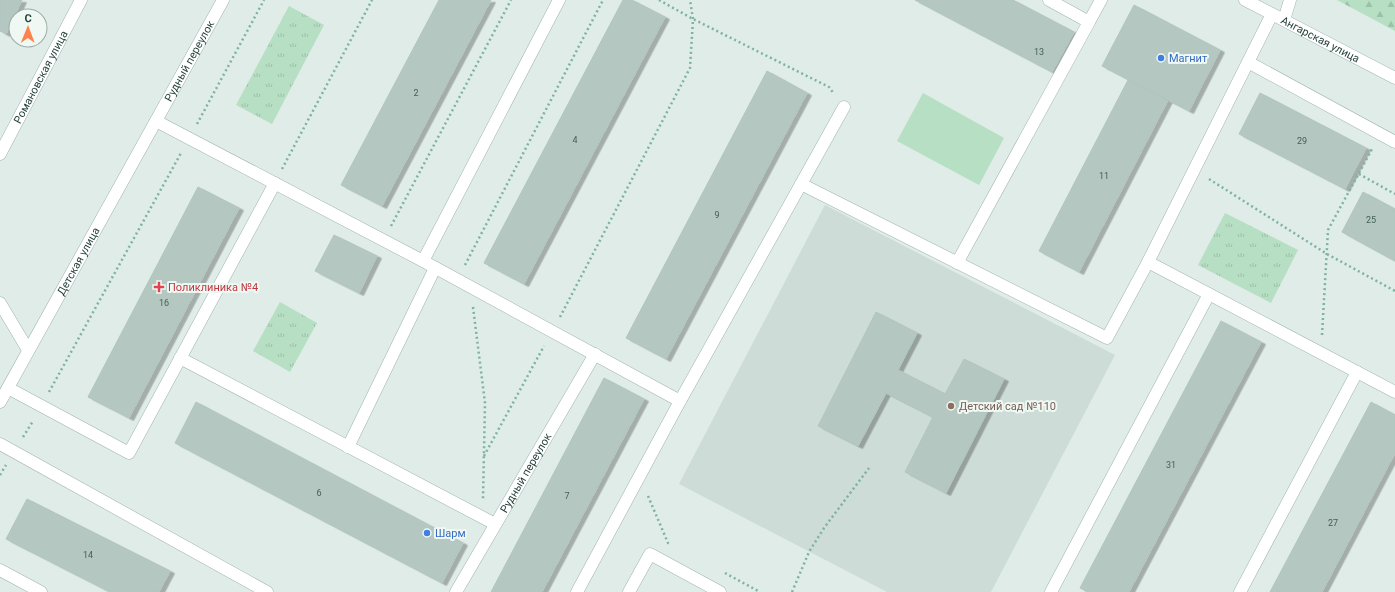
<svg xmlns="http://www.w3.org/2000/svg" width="1395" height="592" viewBox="0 0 1395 592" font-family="Roboto,sans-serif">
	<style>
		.built { fill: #cddcd6 }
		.grass { fill: url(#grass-tufts) }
		.forest { fill: url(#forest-firs) }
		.garden { fill: #b6dfc3 }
		.building { fill: #b4c7c0; stroke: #b1c6be; filter: url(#shadow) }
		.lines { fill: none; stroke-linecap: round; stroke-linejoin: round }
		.minor-casing { stroke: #a2b4af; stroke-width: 13 }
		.path { stroke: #7db2a4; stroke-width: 2.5; stroke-dasharray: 2 3; stroke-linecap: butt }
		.minor { stroke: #fff; stroke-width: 12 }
		.shop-dot { fill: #3f7fe0; stroke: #f0f8f4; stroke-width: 1.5 }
		.health-dot { fill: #e0444e; stroke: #f0f8f4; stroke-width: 1.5 }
		.education-dot { fill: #8d6e63; stroke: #f0f8f4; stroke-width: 1.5 }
		.labels { text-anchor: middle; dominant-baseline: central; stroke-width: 4; stroke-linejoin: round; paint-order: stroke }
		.number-label { font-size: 9px; fill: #446059 }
		.street-label { font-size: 11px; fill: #1f3d37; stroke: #f0f8f4 }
		.shop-label { font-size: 11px; fill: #366cbe; stroke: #f0f8f4; text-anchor: start }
		.health-label { font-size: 11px; fill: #be3a42; stroke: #f0f8f4; text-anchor: start }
		.education-label { font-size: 11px; fill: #785e54; stroke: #f0f8f4; text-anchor: start }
	</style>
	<defs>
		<pattern id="grass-tufts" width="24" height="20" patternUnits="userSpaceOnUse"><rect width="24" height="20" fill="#b6dfc3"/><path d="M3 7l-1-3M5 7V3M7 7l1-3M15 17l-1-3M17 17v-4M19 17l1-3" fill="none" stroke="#9cc0a8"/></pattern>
		<pattern id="forest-firs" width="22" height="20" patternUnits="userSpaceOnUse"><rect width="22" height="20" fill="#b6dfc3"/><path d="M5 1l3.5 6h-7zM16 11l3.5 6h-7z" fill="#9cc0a8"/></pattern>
		<filter id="shadow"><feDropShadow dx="4.5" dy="2.5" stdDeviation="0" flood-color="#0004"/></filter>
	</defs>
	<rect width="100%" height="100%" fill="#dfece7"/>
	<path class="built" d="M825 205 1115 355 991 592H887L679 484Z"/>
	<g class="grass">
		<path d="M289 6 324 25 272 124 236 105Z"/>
		<path d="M1225 213 1298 250 1271 303 1198 265Z"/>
		<path d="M280 302 317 323 290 372 253 351Z"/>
	</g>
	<path class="forest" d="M1337 0H1395V31Z"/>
	<path class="garden" d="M923 93 1004 138 979 185 897 141Z"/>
	<g class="building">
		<path d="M0 0H22L6 34 0 31Z"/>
		<path d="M439 0H491L382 206 341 185Z"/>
		<path d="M623 0H632L665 17 524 284 484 263Z"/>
		<path d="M915 0H1013L1074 32 1052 72Z"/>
		<path d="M1134 5 1220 50 1189 111 1102 66Z"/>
		<path d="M767 71 807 93 666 359 626 338Z"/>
		<path d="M1128 80 1168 100 1079 272 1039 251Z"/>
		<path d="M1260 93 1366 148 1345 189 1239 134Z"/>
		<path d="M198 187 239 208 129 418 88 397Z"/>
		<path d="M1363 192 1395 209V261L1342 232Z"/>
		<path d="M334 235 377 256 359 293 315 271Z"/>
		<path d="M876 312 917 333 898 370 945 394 964 359 1004 379 946 493 905 472 933 417 886 393 858 446 818 426Z"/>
		<path d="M1221 321 1261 342 1129 592H1088L1080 588Z"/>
		<path d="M604 378 644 399 542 592H491Z"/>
		<path d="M196 402 463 543 442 583 175 443Z"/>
		<path d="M1371 402 1395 415V453L1322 592H1270Z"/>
		<path d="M27 499 170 571 159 592H110L6 539Z"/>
	</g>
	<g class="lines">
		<defs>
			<g id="minor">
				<path d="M1049 0 1089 22 1101 0"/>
				<path id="s1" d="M1245 0 1395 78"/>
				<path d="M1284 20 1290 0"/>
				<path d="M1248 62 1395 142"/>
				<path d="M156 121 423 261 680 401 844 107"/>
				<path id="s2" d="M0 154 81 0"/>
				<path d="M801 184 1107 338 1148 262 1272 14"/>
				<path d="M423 261 559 0"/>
				<path d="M1148 262 1395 392"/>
				<path d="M957 263 1089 22"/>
				<path d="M0 303 28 350"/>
				<path d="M180 358 495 524"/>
				<path d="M8 388 129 453 275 183"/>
				<path id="s3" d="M0 402 223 0"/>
				<path d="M0 444 267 592"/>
				<path d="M348 447 435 268"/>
				<path d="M0 570 41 592"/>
				<path id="s4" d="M456 592 595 354"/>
				<path d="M577 592 680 401"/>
				<path d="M629 592 650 554 720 592"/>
				<path d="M1051 592 1209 294"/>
				<path d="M1240 592 1357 372"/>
			</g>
		</defs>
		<use href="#minor" class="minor-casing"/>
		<g class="path">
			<path d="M659 0 693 19 829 87 834 94"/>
			<path d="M197 124 264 0"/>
			<path d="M282 169 372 0"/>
			<path d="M1359 174 1395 194"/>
			<path d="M1209 179 1327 254 1395 291"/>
			<path d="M391 226 511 0"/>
			<path d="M465 265 603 0"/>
			<path d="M473 307 485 403 483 499"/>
			<path d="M560 317 690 68 693 19 690 0"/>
			<path d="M1322 335 1328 230 1372 149"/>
			<path d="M49 392 181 153"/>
			<path d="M23 437 33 421"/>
			<path d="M484 456 544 346"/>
			<path d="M0 475 6 465"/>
			<path d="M648 496 668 543 670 544"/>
			<path d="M725 573 760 592"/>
			<path d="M792 592 809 552 824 528 869 468"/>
		</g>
		<use href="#minor" class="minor"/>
	</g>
	<g class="shop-dot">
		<circle cx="1161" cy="58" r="4"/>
		<circle cx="427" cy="533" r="4"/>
	</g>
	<path class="health-dot" d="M157 281h4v4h4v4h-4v4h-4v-4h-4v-4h4z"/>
	<circle class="education-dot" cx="951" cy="406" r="4"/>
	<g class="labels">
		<g class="number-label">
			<text x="1039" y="52">13</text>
			<text x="416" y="93">2</text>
			<text x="575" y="140">4</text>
			<text x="1302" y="141">29</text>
			<text x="1104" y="176">11</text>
			<text x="717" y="215">9</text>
			<text x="1371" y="220">25</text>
			<text x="164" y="303">16</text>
			<text x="1171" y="465">31</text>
			<text x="319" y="493">6</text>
			<text x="567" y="496">7</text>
			<text x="1333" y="523">27</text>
			<text x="88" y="555">14</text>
		</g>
		<g class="street-label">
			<text stroke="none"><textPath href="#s1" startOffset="85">Ангарская улица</textPath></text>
			<text stroke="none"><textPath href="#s3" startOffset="390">Рудный переулок</textPath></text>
			<text stroke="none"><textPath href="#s2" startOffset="87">Романовская улица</textPath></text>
			<text stroke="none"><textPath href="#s3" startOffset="161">Детская улица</textPath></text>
			<text stroke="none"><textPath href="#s4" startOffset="138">Рудный переулок</textPath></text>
		</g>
		<g class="shop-label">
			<text x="1169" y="58">Магнит</text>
			<text x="435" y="533">Шарм</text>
		</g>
		<g class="health-label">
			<text x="168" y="287">Поликлиника №4</text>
		</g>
		<g class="education-label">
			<text x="959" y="406">Детский сад №110</text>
		</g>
	</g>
	<g transform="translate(28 28) rotate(1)"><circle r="19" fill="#f0f8f4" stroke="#9cada8"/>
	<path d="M0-3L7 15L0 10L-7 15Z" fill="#fe824b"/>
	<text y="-6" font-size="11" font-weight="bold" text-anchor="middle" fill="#1f3d37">С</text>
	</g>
</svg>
